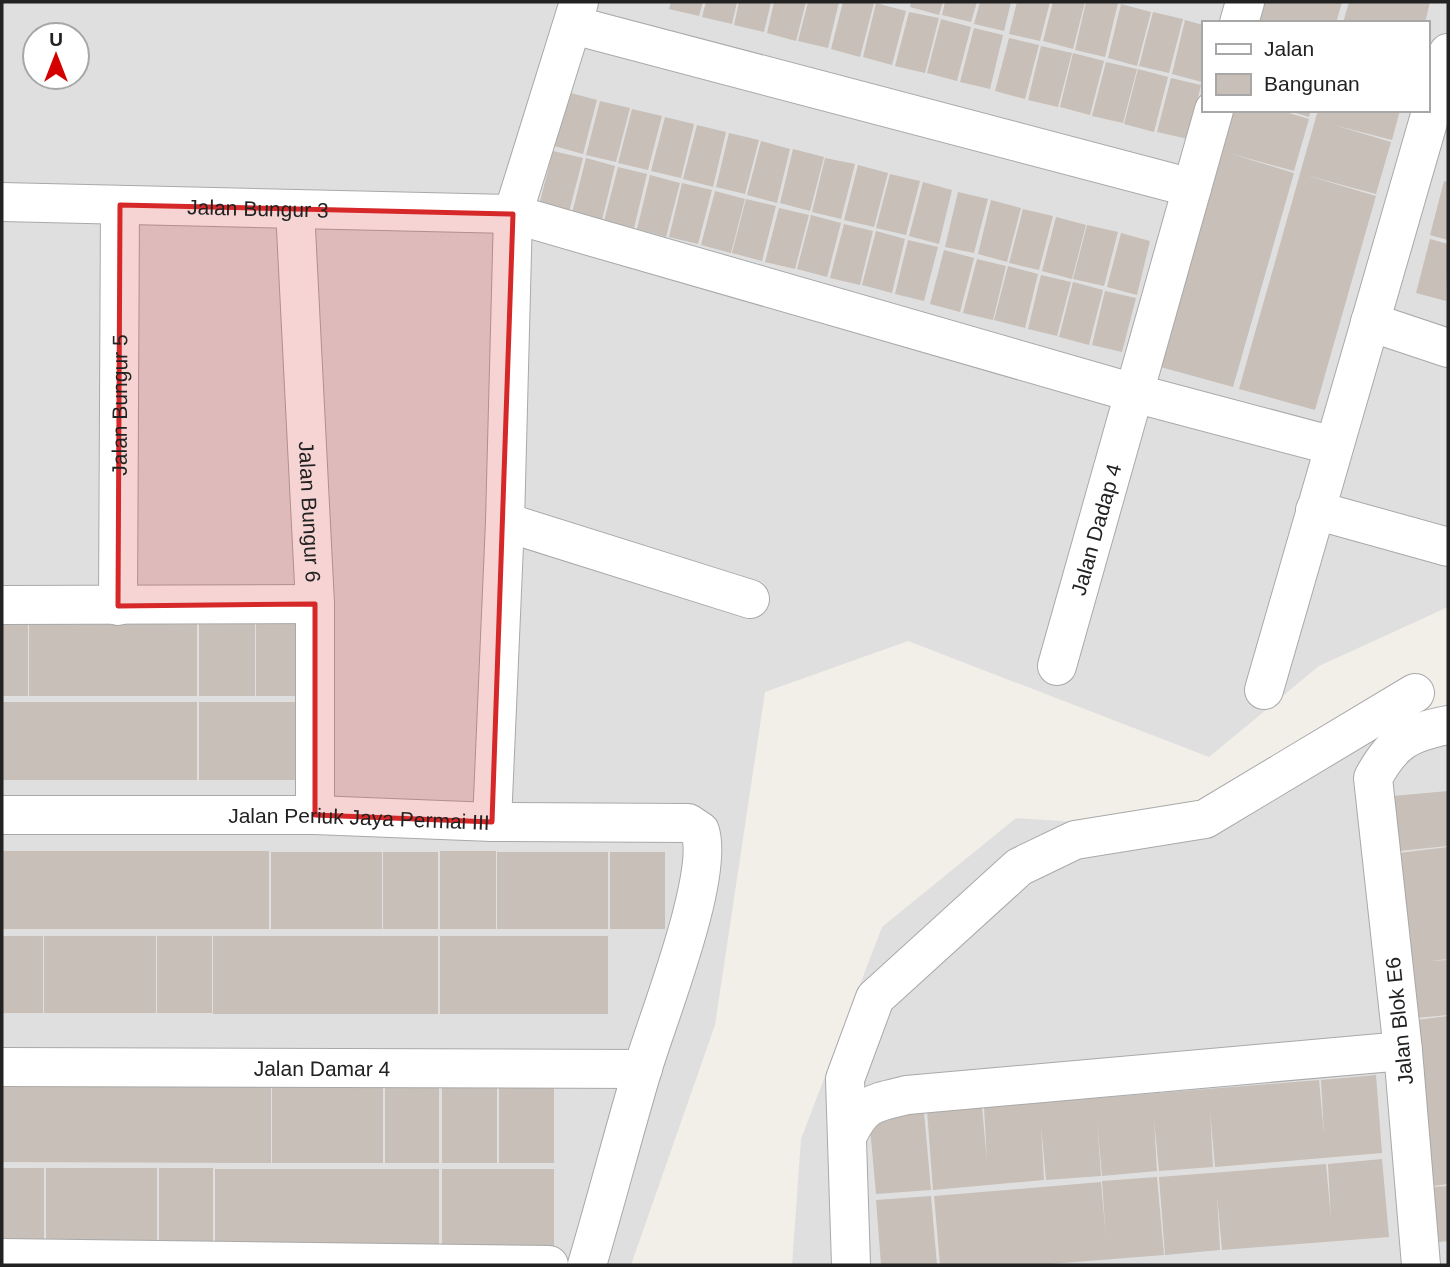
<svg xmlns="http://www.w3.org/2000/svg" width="1450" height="1267" viewBox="0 0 1450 1267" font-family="Helvetica,sans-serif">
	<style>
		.residential { fill: #e0dfdf; fill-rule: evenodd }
		.building { fill: #c7bfb8 }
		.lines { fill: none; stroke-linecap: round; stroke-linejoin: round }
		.minor-casing { stroke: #a9a9a9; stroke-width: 40 }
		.minor { stroke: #fff; stroke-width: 38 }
		.marked { fill: #d62828; fill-opacity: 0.2; stroke: #d62828; stroke-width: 5; stroke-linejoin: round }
		.labels { text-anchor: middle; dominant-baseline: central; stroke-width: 7; stroke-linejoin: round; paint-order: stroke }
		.street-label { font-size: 21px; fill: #222; stroke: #fff }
	</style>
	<rect width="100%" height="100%" fill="#f2efe9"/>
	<g class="residential">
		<path d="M2 2H1448V607L1319 666 1209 757 908 641 765 692 715 1025 631 1265H2ZM1203 23H1427V110H1203ZM35 35H77V77H35Z"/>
		<path d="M1448 705V1265H792L801 1139 882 927 1016 818 1195 830 1434 707Z"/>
	</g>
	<g class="building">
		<path d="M671 2H703L699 16 669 9Z"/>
		<path d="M706 2H737L732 24 702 17Z"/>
		<path d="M739 2H771L764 32 734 25Z"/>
		<path d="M774 2H806L796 41 767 33Z"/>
		<path d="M808 2H839L828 48 798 41Z"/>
		<path d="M843 2 874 3 860 57 831 49Z"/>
		<path d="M911 2H943L939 15 910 7Z"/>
		<path d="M945 2H977L971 22 942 15Z"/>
		<path d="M980 2H1011L1004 31 974 24Z"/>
		<path d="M1017 2H1050L1040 41 1009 34Z"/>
		<path d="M1053 2H1085L1073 49 1043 41Z"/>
		<path d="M1086 2 1118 3 1105 57 1075 50Z"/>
		<path d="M1260 2H1342L1336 23H1255Z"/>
		<path d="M1349 2H1430L1425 23H1343Z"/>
		<path d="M876 3 906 11 892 65 863 57Z"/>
		<path d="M1121 4 1151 12 1137 66 1108 58Z"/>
		<path d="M909 12 939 18 925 73 895 66Z"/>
		<path d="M1153 12 1183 19 1169 73 1139 66Z"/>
		<path d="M941 19 971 27 957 81 927 73Z"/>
		<path d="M1185 20 1203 25 1202 82 1172 74Z"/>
		<path d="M974 28 1003 35 990 89 960 82Z"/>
		<path d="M1009 38 1039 45 1025 99 995 91Z"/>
		<path d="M1041 46 1072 53 1058 107 1028 100Z"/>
		<path d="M1073 53 1104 61 1090 115 1060 107Z"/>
		<path d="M1106 62 1137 69 1123 123 1092 116Z"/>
		<path d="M1138 69 1168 77 1154 132 1124 124Z"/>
		<path d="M1171 78 1201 85 1188 139 1157 132Z"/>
		<path d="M567 92 597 100 583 154 554 146Z"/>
		<path d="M600 101 630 108 616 162 586 155Z"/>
		<path d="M632 109 662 116 648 170 618 163Z"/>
		<path d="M1230 110H1279L1309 119 1294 171 1228 153 1294 173 1233 387 1157 366Z"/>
		<path d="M1286 110H1311L1309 117Z"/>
		<path d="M1318 110H1400L1392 140 1334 125 1391 142 1376 194 1305 175 1376 196 1315 410 1239 389Z"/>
		<path d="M665 117 694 124 681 178 651 171Z"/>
		<path d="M697 125 726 132 713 187 683 179Z"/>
		<path d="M729 133 759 140 745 194 716 187Z"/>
		<path d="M761 141 790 149 777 203 747 195Z"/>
		<path d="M793 149 824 157 810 211 780 203Z"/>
		<path d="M553 151 583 158 569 212 539 205Z"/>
		<path d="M586 158 615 166 602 220 572 213Z"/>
		<path d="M825 158 855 164 841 219 812 212Z"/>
		<path d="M858 165 888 173 874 227 844 220Z"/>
		<path d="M618 167 647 174 634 228 604 221Z"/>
		<path d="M890 174 920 181 906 235 876 228Z"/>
		<path d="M650 175 680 183 666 237 637 229Z"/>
		<path d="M1444 181 1448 182V240L1430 235Z"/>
		<path d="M923 182 952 190 939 244 909 236Z"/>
		<path d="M682 183 712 190 698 244 669 237Z"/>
		<path d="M715 191 745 199 731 253 701 245Z"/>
		<path d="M958 192 988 199 974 253 945 247Z"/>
		<path d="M746 199 776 206 762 261 732 253Z"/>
		<path d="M991 200 1021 208 1007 262 978 254Z"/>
		<path d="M779 208 809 215 795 269 765 262Z"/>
		<path d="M1023 209 1053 216 1039 270 1009 263Z"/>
		<path d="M811 215 841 223 827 277 797 269Z"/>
		<path d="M1056 217 1086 225 1072 279 1042 271Z"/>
		<path d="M844 224 873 231 860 285 830 278Z"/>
		<path d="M1087 225 1118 232 1104 286 1073 279Z"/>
		<path d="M876 231 905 239 892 293 862 285Z"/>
		<path d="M1121 233 1150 241 1137 295 1107 287Z"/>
		<path d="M1430 239 1448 244 1446 301 1416 293Z"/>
		<path d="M908 240 938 247 924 301 895 294Z"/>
		<path d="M944 250 974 258 960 312 930 304Z"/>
		<path d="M977 259 1006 266 993 320 963 313Z"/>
		<path d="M1008 266 1038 274 1025 328 994 320Z"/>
		<path d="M1041 275 1071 282 1057 336 1028 329Z"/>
		<path d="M1073 282 1103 290 1089 345 1059 337Z"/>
		<path d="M1105 291 1136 298 1122 352 1092 345Z"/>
		<rect x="2" y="618" width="26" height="78"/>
		<rect x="29" y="618" width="168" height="78"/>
		<rect x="199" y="618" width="56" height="78"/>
		<rect x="256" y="618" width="55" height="78"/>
		<rect x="2" y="702" width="195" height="78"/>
		<rect x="199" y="702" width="112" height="78"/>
		<path d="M1448 791V846L1399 851 1393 796Z"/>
		<path d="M1448 847V959L1430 961 1448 960V1015L1416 1018 1399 853Z"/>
		<rect x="2" y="851" width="267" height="78"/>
		<rect x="440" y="851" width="56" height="78"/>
		<rect x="271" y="852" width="111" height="77"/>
		<rect x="383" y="852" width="55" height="77"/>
		<rect x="497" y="852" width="111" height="77"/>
		<rect x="610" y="852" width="55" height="77"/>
		<rect x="2" y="936" width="41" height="77"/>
		<rect x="44" y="936" width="112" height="77"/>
		<rect x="157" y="936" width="55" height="77"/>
		<rect x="213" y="936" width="225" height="78"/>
		<rect x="440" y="936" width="168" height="78"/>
		<path d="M1448 1016V1184L1433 1186 1416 1020Z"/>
		<path d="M1376 1075 1382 1153 1215 1167 1210 1111 1213 1167 1159 1171 1154 1119 1157 1171 1102 1176 1097 1120 1101 1176 1046 1180 1041 1125 1044 1180 933 1190 927 1111 982 1107 987 1162 984 1107 1319 1080 1324 1135 1321 1080Z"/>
		<path d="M2 1085H271V1163L2 1162Z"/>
		<rect x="272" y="1085" width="111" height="78"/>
		<rect x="385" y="1085" width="54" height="78"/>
		<rect x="442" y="1085" width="55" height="78"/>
		<rect x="499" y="1085" width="55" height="78"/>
		<path d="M924 1112 931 1190 876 1194 869 1117Z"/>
		<path d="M1382 1159 1389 1237 1222 1250 1217 1195 1220 1250 1165 1255 1159 1177 1326 1164 1331 1219 1328 1164Z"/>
		<rect x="2" y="1168" width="42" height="79"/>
		<rect x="46" y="1168" width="111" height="79"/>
		<rect x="159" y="1168" width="54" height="79"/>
		<rect x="215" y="1169" width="224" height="78"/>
		<rect x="442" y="1169" width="112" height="78"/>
		<path d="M1157 1177 1164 1255 1037 1265H940L934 1196 1101 1182 1106 1239 1102 1181Z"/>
		<path d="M1448 1186V1241L1439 1242 1433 1187Z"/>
		<path d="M931 1196 937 1265H881L876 1200Z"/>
	</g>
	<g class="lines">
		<defs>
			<g id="minor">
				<path d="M1239 23 1245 2"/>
				<path d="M573 25 1192 188"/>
				<path id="s1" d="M2 202 513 214 1134 393 1334 446"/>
				<path id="s2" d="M295 209 315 604V815"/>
				<path d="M1370 322 1448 348"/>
				<path d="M1315 510 1448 547"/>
				<path d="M505 522 750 599"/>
				<path d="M2 605 315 604"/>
				<path id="s3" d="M118 606 120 205"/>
				<path id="s4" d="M1057 666 1214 110"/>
				<path d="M1264 690 1448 53"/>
				<path id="s5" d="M2 815H315L492 822 688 823 700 831C715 876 657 1020 642 1071 623 1135 606 1201 587 1265"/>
				<path d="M492 822 505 522 513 214 579 2"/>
				<path id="s6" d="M2 1067 643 1069"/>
				<path d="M848 1135C864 1102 874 1103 907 1095L1403 1051"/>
				<path d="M2 1258 549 1265"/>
				<path d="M851 1265 845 1079 875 998 1019 867 1075 840 1205 819 1415 693"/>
				<path d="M1421 1265 1403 1051 1373 778C1393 741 1408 733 1448 725"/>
			</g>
		</defs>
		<use href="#minor" class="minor-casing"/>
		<use href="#minor" class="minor"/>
	</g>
	<path class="marked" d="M120 205 513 214 492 822 315 815V604L118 606Z"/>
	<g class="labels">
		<g class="street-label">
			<text stroke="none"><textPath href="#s1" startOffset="256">Jalan Bungur 3</textPath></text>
			<text stroke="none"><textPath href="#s3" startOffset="201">Jalan Bungur 5</textPath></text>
			<text stroke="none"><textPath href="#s2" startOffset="303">Jalan Bungur 6</textPath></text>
			<text stroke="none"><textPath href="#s4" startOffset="142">Jalan Dadap 4</textPath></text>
			<text stroke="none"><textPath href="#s5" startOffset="357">Jalan Periuk Jaya Permai III</textPath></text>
			<text transform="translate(1399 1021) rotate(-96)">Jalan Blok E6</text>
			<text stroke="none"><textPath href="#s6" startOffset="320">Jalan Damar 4</textPath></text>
		</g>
	</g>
	<rect width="1450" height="1267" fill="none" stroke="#222222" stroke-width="7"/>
	<rect x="1202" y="21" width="228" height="91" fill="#ffffff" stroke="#a7a7a7" stroke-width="2"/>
	<rect x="1216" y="44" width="35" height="10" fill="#ffffff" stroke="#a7a7a7" stroke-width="2"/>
	<text x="1264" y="56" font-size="21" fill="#222222">Jalan</text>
	<rect x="1216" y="74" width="35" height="21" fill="#c7bfb8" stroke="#a7a7a7" stroke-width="2"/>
	<text x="1264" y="91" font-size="21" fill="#222222">Bangunan</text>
	<g transform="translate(56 56)"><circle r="33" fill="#ffffff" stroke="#a7a7a7" stroke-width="2"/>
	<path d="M0-5L12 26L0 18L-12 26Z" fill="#d40000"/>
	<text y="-10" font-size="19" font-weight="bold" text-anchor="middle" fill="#222222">U</text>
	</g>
</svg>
